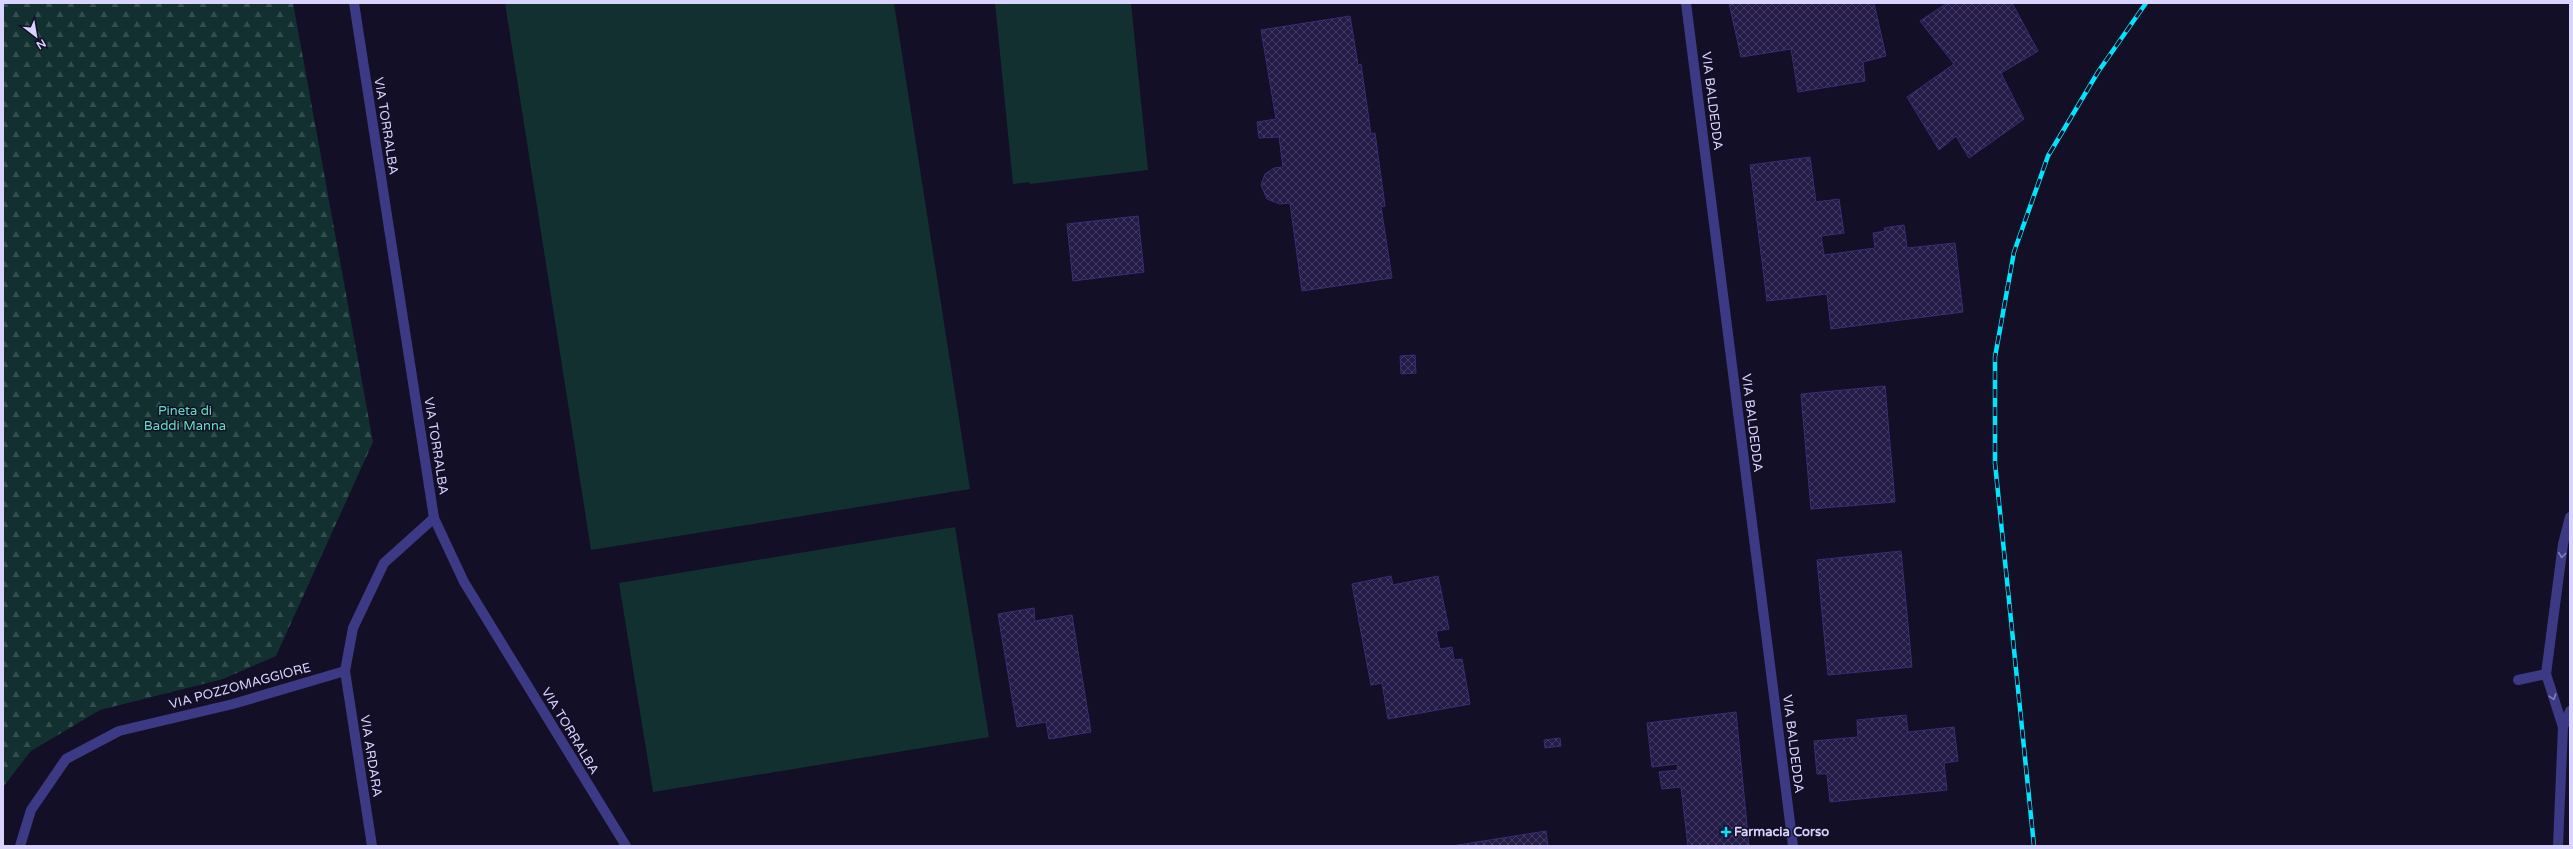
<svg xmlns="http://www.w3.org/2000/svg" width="2573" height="849" viewBox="0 0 2573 849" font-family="'Varela Round',sans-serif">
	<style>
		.forest { fill: url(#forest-firs) }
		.garden { fill: #12302f }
		.building { fill: url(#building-cross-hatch); stroke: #3b2d73 }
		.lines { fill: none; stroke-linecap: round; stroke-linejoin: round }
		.service { stroke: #3d3a85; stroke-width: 10 }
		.minor { stroke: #3d3a85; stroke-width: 10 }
		.tertiary { stroke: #3d3a85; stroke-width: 10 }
		.rail-casing { stroke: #00e5ff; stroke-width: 4.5 }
		.rail { stroke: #130f26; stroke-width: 3; stroke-dasharray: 9; stroke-linecap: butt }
		.oneway { stroke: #837fbc }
		.poi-dot { fill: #00e5ff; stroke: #130f26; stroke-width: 1.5 }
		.labels { text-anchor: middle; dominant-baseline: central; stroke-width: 3; stroke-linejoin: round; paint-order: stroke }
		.street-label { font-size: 13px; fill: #d9d4ff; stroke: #130f26 }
		.park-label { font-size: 13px; fill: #5fe0c0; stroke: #130f26 }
		.poi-label { font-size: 13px; font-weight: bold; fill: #d9d4ff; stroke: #130f26; text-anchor: start }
	</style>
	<defs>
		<pattern id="forest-firs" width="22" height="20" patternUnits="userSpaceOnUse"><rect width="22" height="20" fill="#12302f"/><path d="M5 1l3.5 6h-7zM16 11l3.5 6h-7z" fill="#344d4e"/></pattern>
		<pattern id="building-cross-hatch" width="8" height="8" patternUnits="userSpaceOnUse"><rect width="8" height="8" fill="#241b47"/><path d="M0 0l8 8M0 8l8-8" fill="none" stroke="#433b63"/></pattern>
	</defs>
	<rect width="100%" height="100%" fill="#130f26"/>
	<path class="forest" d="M3 3H293L373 442 276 656 223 679 100 710 31 751 3 787Z"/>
	<g class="garden">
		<path d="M505 3H894L970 489 591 550Z"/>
		<path d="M995 3H1131L1148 170 1030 184 1029 182 1013 184Z"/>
		<path d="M955 527 989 737 653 792 619 583Z"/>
	</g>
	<g class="building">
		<path d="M1729 3H1874L1886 56 1863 62 1865 81 1798 92 1791 49 1741 57Z"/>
		<path d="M1947 3H2012L2038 51 2001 73 2024 119 1969 158 1956 136 1939 150 1907 97 1954 64 1920 21Z"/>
		<path d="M1350 16 1358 65 1361 64 1371 134 1375 133 1385 206 1381 207 1392 278 1302 291 1290 203 1280 204 1267 199 1261 185 1265 174 1274 168 1283 167 1279 137 1259 138 1257 122 1276 119 1261 30Z"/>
		<path d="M1810 157 1816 202 1839 199 1844 233 1821 236 1824 255 1875 248 1873 233 1885 231 1884 228 1904 225 1907 248 1955 243 1963 312 1831 329 1827 294 1767 301 1750 165Z"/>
		<path d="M1138 216 1144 272 1073 281 1067 224Z"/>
		<path d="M1415 355 1416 373 1401 374 1400 356Z"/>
		<path d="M1885 386 1895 502 1811 509 1801 394Z"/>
		<path d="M1901 551 1912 667 1828 675 1817 560Z"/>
		<path d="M1391 576 1393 585 1438 576 1449 629 1436 631 1440 649 1452 647 1454 660 1462 659 1470 704 1388 719 1382 683 1371 685 1352 584Z"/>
		<path d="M1034 608 1035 621 1072 615 1091 732 1049 739 1046 722 1017 727 998 614Z"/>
		<path d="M1736 712 1749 846H1688L1681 787 1662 789 1659 772 1678 770 1677 764 1652 767 1647 723Z"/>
		<path d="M1906 715 1908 732 1954 727 1958 761 1944 763 1947 790 1830 802 1827 774H1817L1814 741 1858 737 1857 720Z"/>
		<path d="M1560 738 1561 746 1545 748 1544 740Z"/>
		<path d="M1546 831 1548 846H1452Z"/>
	</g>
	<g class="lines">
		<path class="service" d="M2518 680 2546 674"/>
		<g class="minor">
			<path d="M354 3 434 518 464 582 626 846"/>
			<path d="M1686 3 1793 846"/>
			<path d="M20 846 31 810 66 759 119 731 233 704 345 671"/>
			<path d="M372 846 345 671 353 628 384 563 434 518"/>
		</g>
		<g class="tertiary">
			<path d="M2563 727 2570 711"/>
			<path d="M2558 846 2563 727 2546 674 2563 544 2570 517"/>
		</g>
		<defs>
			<path id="rail" d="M2034 846 1995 463V357L2014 252 2048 156 2098 72 2146 3"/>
		</defs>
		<use href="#rail" class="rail-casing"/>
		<use href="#rail" class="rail"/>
	</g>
	<defs><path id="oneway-chevron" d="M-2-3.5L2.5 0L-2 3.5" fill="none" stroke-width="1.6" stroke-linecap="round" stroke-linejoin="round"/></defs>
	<g class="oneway">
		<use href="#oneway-chevron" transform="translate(2562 555) rotate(97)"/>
		<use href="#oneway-chevron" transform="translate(2553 697) rotate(72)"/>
	</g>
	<path class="poi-dot" d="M1724 826h4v4h4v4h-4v4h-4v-4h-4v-4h4z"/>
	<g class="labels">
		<g class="street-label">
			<text transform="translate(1712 101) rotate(83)">VIA BALDEDDA</text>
			<text transform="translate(386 126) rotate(81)">VIA TORRALBA</text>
			<text transform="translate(1752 423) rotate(83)">VIA BALDEDDA</text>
			<text transform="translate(436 446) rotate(81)">VIA TORRALBA</text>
			<text transform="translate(240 686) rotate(-15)">VIA POZZOMAGGIORE</text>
			<text transform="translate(570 731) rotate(59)">VIA TORRALBA</text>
			<text transform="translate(1793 744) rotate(83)">VIA BALDEDDA</text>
			<text transform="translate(371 756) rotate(81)">VIA ARDARA</text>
		</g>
		<g class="park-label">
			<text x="185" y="411">Pineta di<tspan x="185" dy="15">Baddi Manna</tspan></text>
		</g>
		<g class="poi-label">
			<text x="1734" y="832">Farmacia Corso</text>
		</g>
	</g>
	<rect width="2573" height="849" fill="none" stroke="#d9d4ff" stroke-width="8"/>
	<g transform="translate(36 36) rotate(149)" stroke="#130f26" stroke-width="3" paint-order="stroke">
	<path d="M0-3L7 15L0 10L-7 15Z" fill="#d9d4ff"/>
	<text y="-6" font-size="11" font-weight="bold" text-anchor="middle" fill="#d9d4ff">N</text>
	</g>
</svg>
